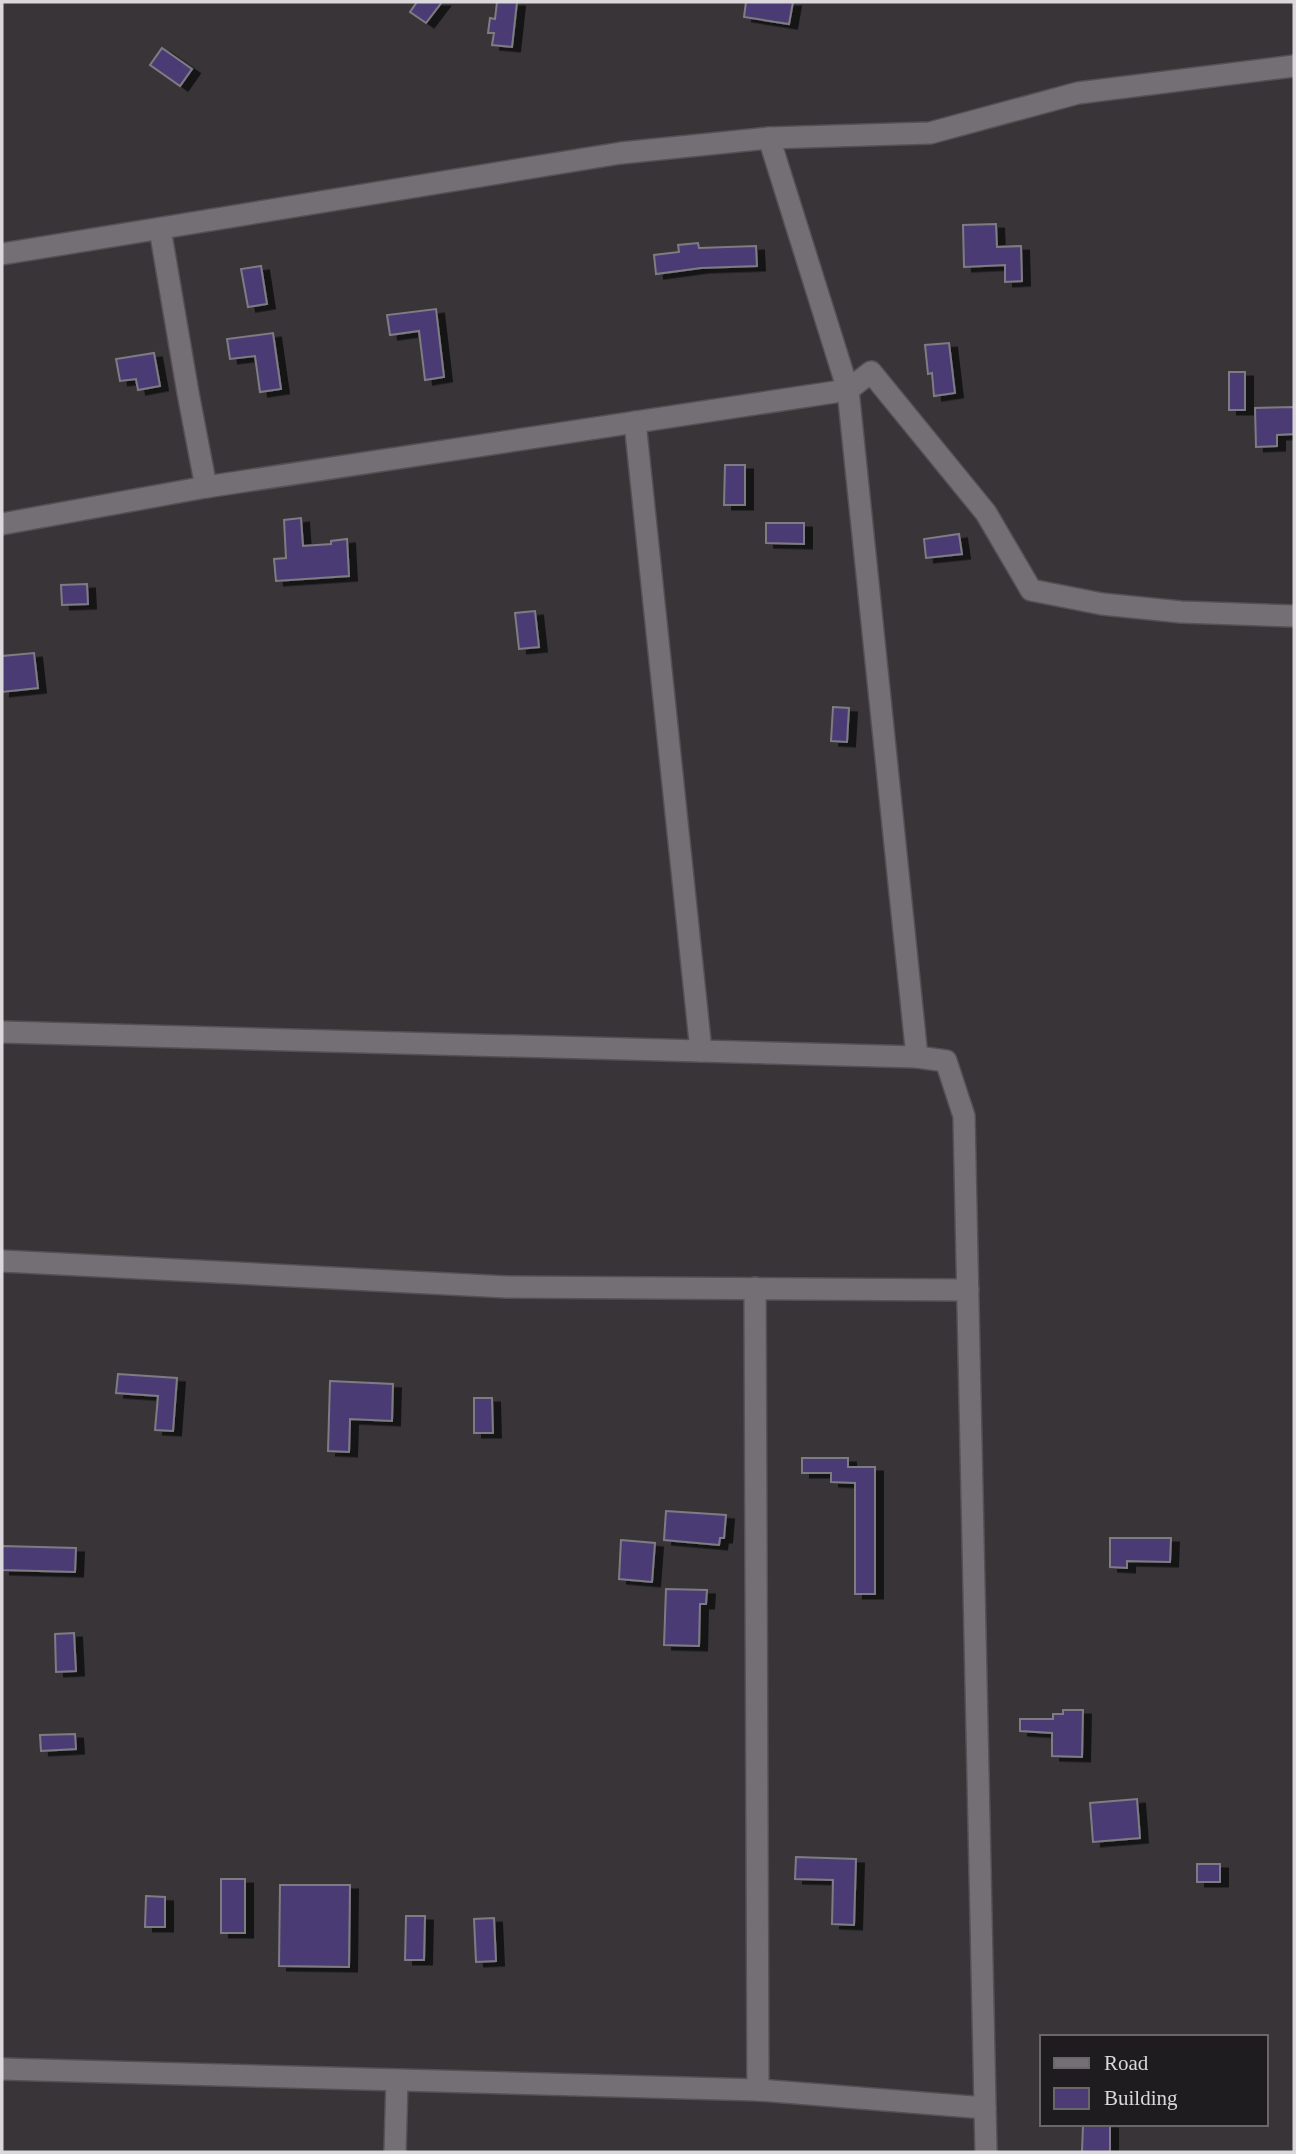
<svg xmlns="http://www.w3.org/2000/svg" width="1296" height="2154" viewBox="0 0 1296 2154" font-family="Georgia,serif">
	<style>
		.building { fill: #4c3b74; stroke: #7e7c83; stroke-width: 2; filter: url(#shadow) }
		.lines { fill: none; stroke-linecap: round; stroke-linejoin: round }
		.minor-casing { stroke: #545054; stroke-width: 24 }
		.minor { stroke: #746f74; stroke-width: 21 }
	</style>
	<defs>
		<filter id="shadow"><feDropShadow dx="8" dy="4.5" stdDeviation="0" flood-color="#0009"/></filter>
	</defs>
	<rect width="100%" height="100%" fill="#383438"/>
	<g class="building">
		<path d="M417 2H442L426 23 410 12Z"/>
		<path d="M497 2H517L512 47 492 45 494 33H488L490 18 495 19Z"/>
		<path d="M746 2H793L789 24 744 17Z"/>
		<path d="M162 48 192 69 180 86 150 65Z"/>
		<path d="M996 224 997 247 1021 246 1022 281 1005 282V265L964 267 963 225Z"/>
		<path d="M698 243 699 248 756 246 757 266 701 268 656 274 654 255 679 252 678 245Z"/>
		<path d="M261 266 267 304 248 307 241 269Z"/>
		<path d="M436 309 444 377 425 380 419 331 390 335 387 315Z"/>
		<path d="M273 333 281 389 260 392 255 356 230 359 227 339Z"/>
		<path d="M949 343 955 393 934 396 932 373 928 374 925 345Z"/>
		<path d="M154 353 160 386 138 390 136 379 120 381 116 359Z"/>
		<rect x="1229" y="372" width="16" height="38"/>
		<path d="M1294 407V434L1277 435V446L1256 447 1255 408Z"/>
		<path d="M725 465H745V505H724Z"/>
		<path d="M301 518 303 546 331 544V541L347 539 349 576 276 581 274 559 286 558 284 520Z"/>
		<path d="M766 523H804V544L766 543Z"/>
		<path d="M959 534 962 554 926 558 924 539Z"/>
		<path d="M87 584 88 604 62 605 61 585Z"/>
		<path d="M535 611 539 647 519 649 515 613Z"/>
		<path d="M34 653 38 688 2 692V656Z"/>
		<path d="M833 707 849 708 847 742 831 741Z"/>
		<path d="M118 1374 177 1378 173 1431 155 1430 158 1396 116 1393Z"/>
		<path d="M330 1381 393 1384 392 1421 350 1419 349 1452 328 1451Z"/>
		<path d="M474 1398H492L493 1433H474Z"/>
		<path d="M802 1458H848V1467H875V1594H855V1483L831 1482V1473H802Z"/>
		<path d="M666 1511 726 1515 724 1538H720L719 1545 664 1540Z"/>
		<path d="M1110 1538H1171L1170 1562 1127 1561V1568L1110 1567Z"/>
		<path d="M621 1540 655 1543 652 1582 619 1579Z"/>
		<path d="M2 1546 76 1548 75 1572 2 1570Z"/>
		<path d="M666 1589 707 1590 706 1604H700L699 1646 664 1645Z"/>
		<path d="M74 1633 76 1671 56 1672 55 1634Z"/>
		<path d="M1063 1710H1083L1082 1757 1052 1756V1733L1020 1731V1719H1053V1714H1063Z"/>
		<path d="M75 1734 76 1749 41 1751 40 1735Z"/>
		<path d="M1137 1799 1140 1838 1093 1842 1090 1803Z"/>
		<path d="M796 1857 856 1859 854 1925 832 1924 833 1880 795 1879Z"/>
		<rect x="1197" y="1864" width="23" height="18"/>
		<rect x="221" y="1879" width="24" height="54"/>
		<path d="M280 1885H350L349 1967 279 1966Z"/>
		<path d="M146 1896 165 1897V1927H145Z"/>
		<path d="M406 1916H425L424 1960H405Z"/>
		<path d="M494 1918 496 1961 476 1962 474 1919Z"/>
		<path d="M1083 2124H1110V2152H1082Z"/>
	</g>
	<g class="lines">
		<defs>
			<g id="minor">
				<path d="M769 138 848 390 917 1057"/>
				<path d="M160 229 188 393 206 487"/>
				<path d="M2 254 621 153 769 138 930 133 1078 93 1294 66"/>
				<path d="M635 422 701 1051"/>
				<path d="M2 524 206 487 848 390 871 372 986 513 1031 590 1102 604 1181 612 1294 616"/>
				<path d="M2 1032 917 1057 946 1061 964 1116 986 2152"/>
				<path d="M2 1261 507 1287 968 1290"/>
				<path d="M755 1288 758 2090"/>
				<path d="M2 2069 758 2090 985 2108"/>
				<path d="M395 2152 397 2080"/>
			</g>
		</defs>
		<use href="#minor" class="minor-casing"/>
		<use href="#minor" class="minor"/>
	</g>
	<rect width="1296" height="2154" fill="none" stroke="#dbd8db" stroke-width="7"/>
	<rect x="1040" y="2035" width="228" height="91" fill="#1e1c1e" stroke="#6a676a" stroke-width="2"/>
	<rect x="1054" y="2058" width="35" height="10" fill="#746f74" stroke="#6a676a" stroke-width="2"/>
	<text x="1104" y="2070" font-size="21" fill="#dbd8db">Road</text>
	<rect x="1054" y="2088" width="35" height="21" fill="#4c3b74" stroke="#6a676a" stroke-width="2"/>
	<text x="1104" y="2105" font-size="21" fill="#dbd8db">Building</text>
</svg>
